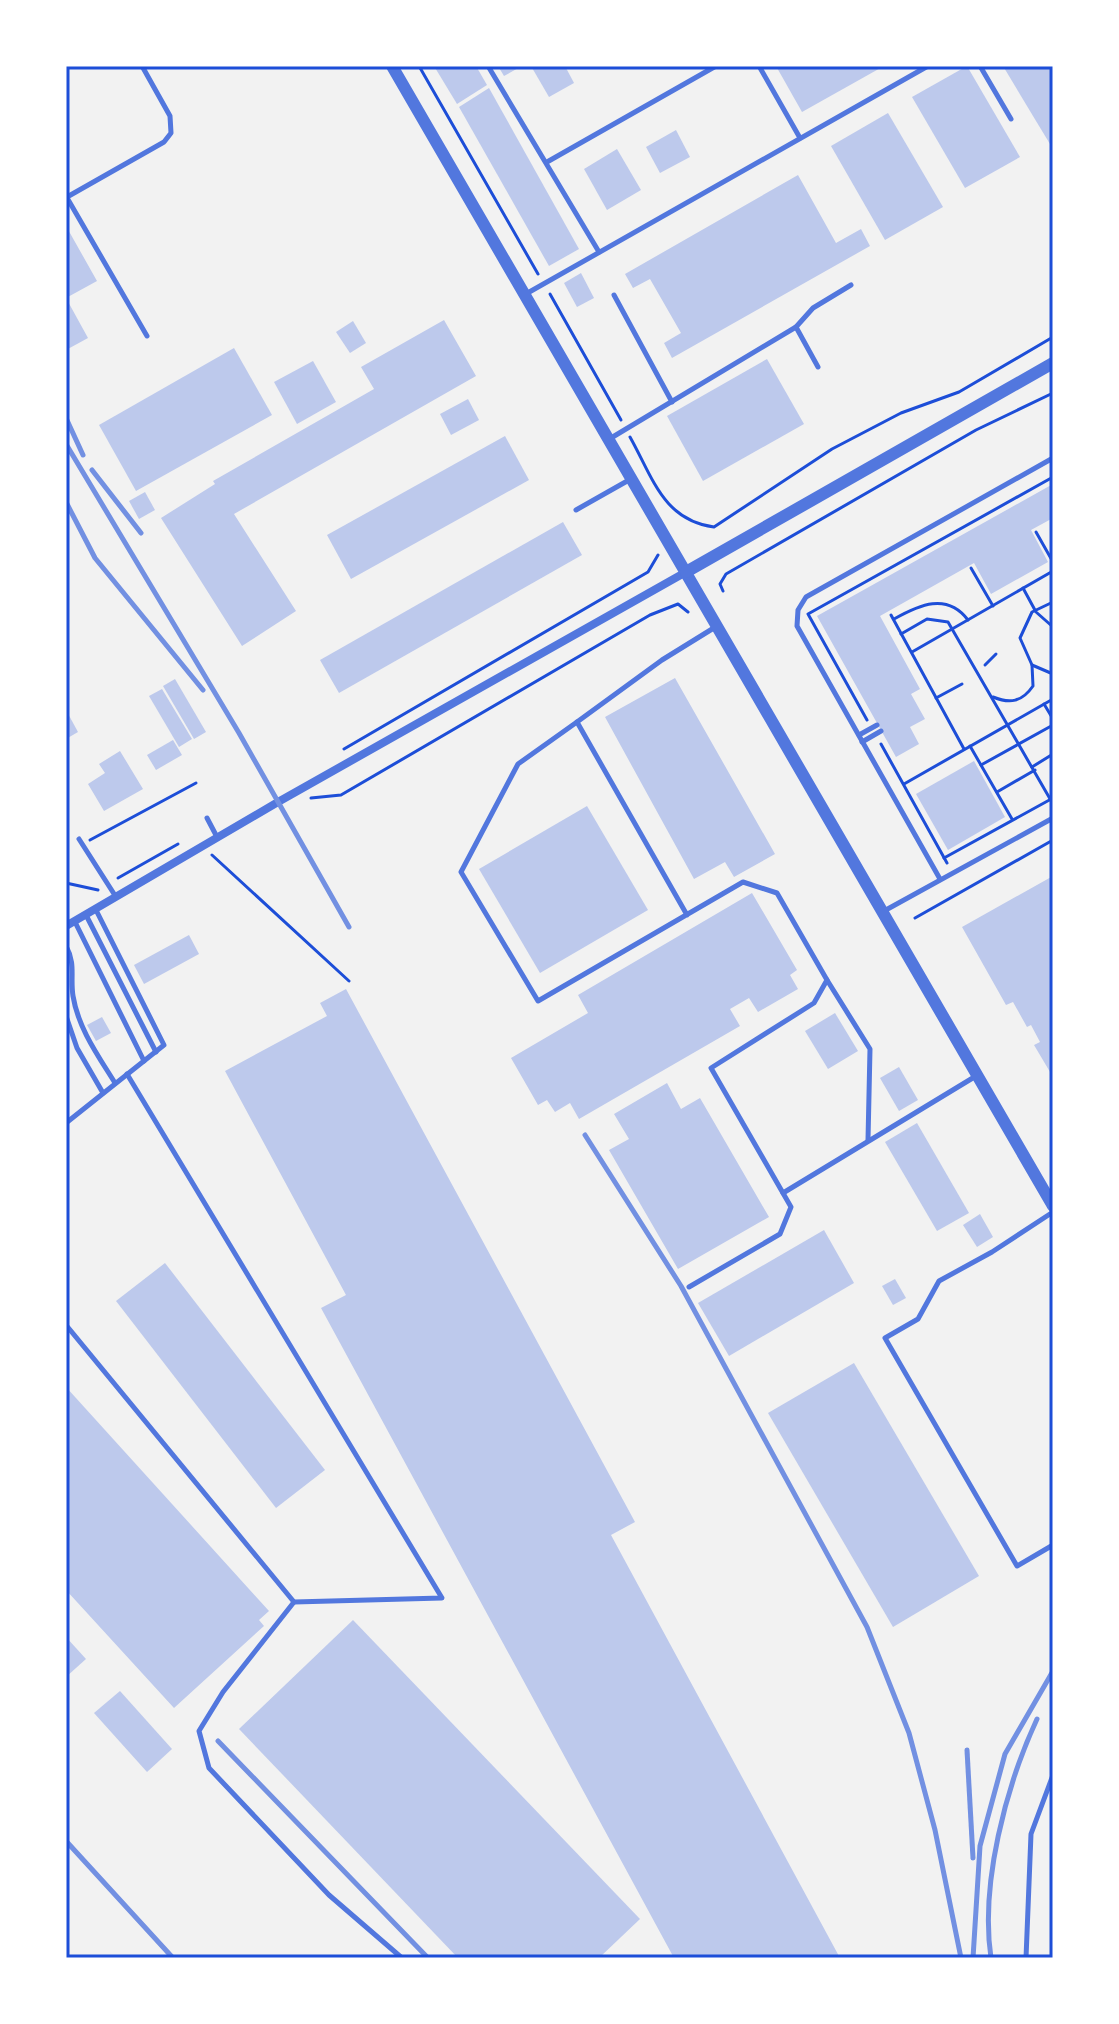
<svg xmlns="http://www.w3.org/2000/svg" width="1119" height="2024" viewBox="0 0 1119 2024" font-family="Inter,sans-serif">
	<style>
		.building { fill: #bdc9ec }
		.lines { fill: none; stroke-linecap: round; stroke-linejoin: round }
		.path { stroke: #1d4ed8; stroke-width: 3 }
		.service { stroke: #5277de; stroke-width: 5 }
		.minor { stroke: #5277de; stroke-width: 8 }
		.tertiary { stroke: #5277de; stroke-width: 12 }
		.rail { stroke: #7290e2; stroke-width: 5 }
		.neatline { fill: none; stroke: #1d4ed8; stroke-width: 3 }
	</style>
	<rect width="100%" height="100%" fill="#f2f2f2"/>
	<g class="building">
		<path d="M434 66H476L487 85 457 104Z"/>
		<path d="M498 66H522L504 76Z"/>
		<path d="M531 66H565L574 83 549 97Z"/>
		<path d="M776 66H884L802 112Z"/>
		<path d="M967 66 1020 157 965 188 912 97Z"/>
		<path d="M1003 66H1053V149L1033 116Z"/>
		<path d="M489 88 579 249 549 266 459 107Z"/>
		<path d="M888 113 943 207 885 240 831 146Z"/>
		<path d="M676 130 690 157 660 173 646 147Z"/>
		<path d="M617 149 641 190 607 210 584 169Z"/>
		<path d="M798 175 836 243 861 229 870 246 672 358 664 343 681 333 650 279 633 288 625 274Z"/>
		<path d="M66 226 97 281 66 298 88 338 66 350Z"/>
		<path d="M581 273 594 298 577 307 564 283Z"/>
		<path d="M444 320 476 376 234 514 296 611 242 646 161 518 215 484 213 481 374 389 361 367Z"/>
		<path d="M353 321 366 343 350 353 336 332Z"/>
		<path d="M234 348 272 415 136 491 99 425Z"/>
		<path d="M767 359 804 424 703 481 667 416Z"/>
		<path d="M313 361 336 402 297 424 274 382Z"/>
		<path d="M468 399 479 420 451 435 440 414Z"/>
		<path d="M505 436 529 480 351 579 327 535Z"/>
		<path d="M1053 484V518L1031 530 1048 562 991 594 974 563 880 616 920 689 911 694 925 719 910 727 919 744 896 757 817 616Z"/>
		<path d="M145 492 155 510 139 519 129 501Z"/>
		<path d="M563 522 582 555 339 693 320 660Z"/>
		<path d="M675 678 775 854 734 877 725 862 694 879 605 717Z"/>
		<path d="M175 679 206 732 194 739 163 686Z"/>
		<path d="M162 689 192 739 179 747 149 696Z"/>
		<path d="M66 710 78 732 66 739Z"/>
		<path d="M173 740 182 755 156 770 147 755Z"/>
		<path d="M120 751 143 789 104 811 88 784 105 773 99 764Z"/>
		<path d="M974 761 1005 817 948 850 916 794Z"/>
		<path d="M587 806 648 910 540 973 479 869Z"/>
		<path d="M1053 876V1077L1034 1045 1040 1042 1031 1025 1027 1027 1013 1002 1006 1005 962 927Z"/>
		<path d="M752 893 797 970 790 975 798 989 758 1012 749 998 730 1009 740 1026 579 1119 570 1103 555 1112 547 1100 538 1105 511 1058 588 1013 578 995Z"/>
		<path d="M189 935 199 954 144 984 134 965Z"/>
		<path d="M346 989 635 1522 611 1535 840 1958H674L321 1308 346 1295 225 1071 327 1016 320 1003Z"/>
		<path d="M835 1013 858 1051 828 1069 805 1031Z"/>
		<path d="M102 1017 111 1033 96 1041 87 1025Z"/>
		<path d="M899 1067 918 1100 899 1111 880 1078Z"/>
		<path d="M667 1083 681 1109 700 1098 769 1217 678 1269 609 1150 629 1139 614 1114Z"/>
		<path d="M917 1123 969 1213 937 1231 885 1142Z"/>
		<path d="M980 1214 993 1237 977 1247 963 1225Z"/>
		<path d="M824 1230 854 1283 729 1356 698 1303Z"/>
		<path d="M165 1263 325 1470 276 1508 116 1301Z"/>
		<path d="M895 1279 906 1298 893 1305 882 1286Z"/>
		<path d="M854 1363 979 1576 893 1627 768 1413Z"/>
		<path d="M66 1387 269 1611 259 1620 264 1626 174 1708 66 1590Z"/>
		<path d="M353 1620 640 1919 599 1958H458L239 1729Z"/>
		<path d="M66 1637 86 1659 66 1677Z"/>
		<path d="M120 1691 172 1749 147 1772 94 1713Z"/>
	</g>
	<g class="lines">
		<g class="path">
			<path d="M419 66 538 274"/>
			<path d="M550 294 621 420"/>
			<path d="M630 437C653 478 663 520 714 527L832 449 901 413 959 392 1053 337"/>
			<path d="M1036 532 1053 562"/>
			<path d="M971 568 993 606"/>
			<path d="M1023 588 1036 612 1053 627"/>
			<path d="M723 591 720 584 726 574 976 430 1053 393"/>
			<path d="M1053 602 1032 612 1020 638 1032 665 1053 674"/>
			<path d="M891 615 964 749"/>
			<path d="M894 619C919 605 947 592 968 620"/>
			<path d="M901 634 927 619 948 622 1053 804"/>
			<path d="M912 652 1053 571"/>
			<path d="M985 665 996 654"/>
			<path d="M993 697C1010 704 1022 702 1033 686L1032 665"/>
			<path d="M936 698 962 684"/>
			<path d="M1044 704 1053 719"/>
			<path d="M867 720 808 614 1053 477"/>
			<path d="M881 744 947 863"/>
			<path d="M970 746 1012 819"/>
			<path d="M344 749 648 572 658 555"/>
			<path d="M981 765 1053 725"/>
			<path d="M1032 767 1053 754"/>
			<path d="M904 784 1053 699"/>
			<path d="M997 792 1035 770"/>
			<path d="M311 798 341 795 650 615 678 604 688 612"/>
			<path d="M90 840 196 783"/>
			<path d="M212 855 349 981"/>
			<path d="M944 858 1053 798"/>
			<path d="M118 878 178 844"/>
			<path d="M66 883 98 890"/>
			<path d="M915 918 1053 840"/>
		</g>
		<g class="service">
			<path d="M488 66 599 252"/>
			<path d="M759 66 800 138"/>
			<path d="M980 66 1011 119"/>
			<path d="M547 162 716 66"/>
			<path d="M66 196 147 336"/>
			<path d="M67 197 164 142 171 133 170 116 142 66"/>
			<path d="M524 295 928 66"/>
			<path d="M614 295 672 402"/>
			<path d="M796 327 818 367"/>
			<path d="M611 438 796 327 813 308 851 285"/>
			<path d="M576 510 629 480"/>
			<path d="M577 722 662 660 717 626"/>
			<path d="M859 735 877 725"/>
			<path d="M862 742 881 731"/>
			<path d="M207 818 217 837"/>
			<path d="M79 839 116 897"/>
			<path d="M940 879 797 626 798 610 806 597 1053 458"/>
			<path d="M884 911 1053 818"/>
			<path d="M86 915 156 1052"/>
			<path d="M687 915 577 722 518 764 461 872 538 1001 743 882 777 893 827 980 814 1003 711 1068 791 1207 780 1234 689 1287"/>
			<path d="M75 922 144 1061"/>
			<path d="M66 946C76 964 70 977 73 996 78 1028 99 1057 115 1083"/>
			<path d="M827 980 870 1049 868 1140"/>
			<path d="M66 1016 77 1048 103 1093"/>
			<path d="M66 1123 164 1045 96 910"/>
			<path d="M783 1193 976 1076"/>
			<path d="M1053 1212 992 1252 939 1281 918 1319 885 1338 1017 1566 1053 1545"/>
			<path d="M66 1325 294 1602 442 1598 127 1074"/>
			<path d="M294 1602 223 1692 199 1731 209 1768 329 1895 402 1958"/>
			<path d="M1026 1958 1031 1834 1053 1775"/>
		</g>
		<path class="minor" d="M66 926 278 802 686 572"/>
		<g class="tertiary">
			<path d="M392 66 1053 1206"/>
			<path d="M686 572 1053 363"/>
		</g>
		<g class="rail">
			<path d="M66 418 83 455"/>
			<path d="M66 444 239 733 349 927"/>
			<path d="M92 470 141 533"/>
			<path d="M66 502 95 558 203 690"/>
			<path d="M585 1135 681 1286 867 1627 909 1733 935 1830 961 1958"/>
			<path d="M218 1741 428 1958"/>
			<path d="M967 1750 973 1858"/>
			<path d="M66 1841 173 1958"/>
			<path d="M973 1958 980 1846 1005 1754 1053 1671"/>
			<path d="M991 1958C980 1884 1006 1786 1037 1719"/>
		</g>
	</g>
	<rect width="1119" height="2024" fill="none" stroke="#ffffff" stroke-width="136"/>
	<rect x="68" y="68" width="983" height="1888" class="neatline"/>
</svg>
